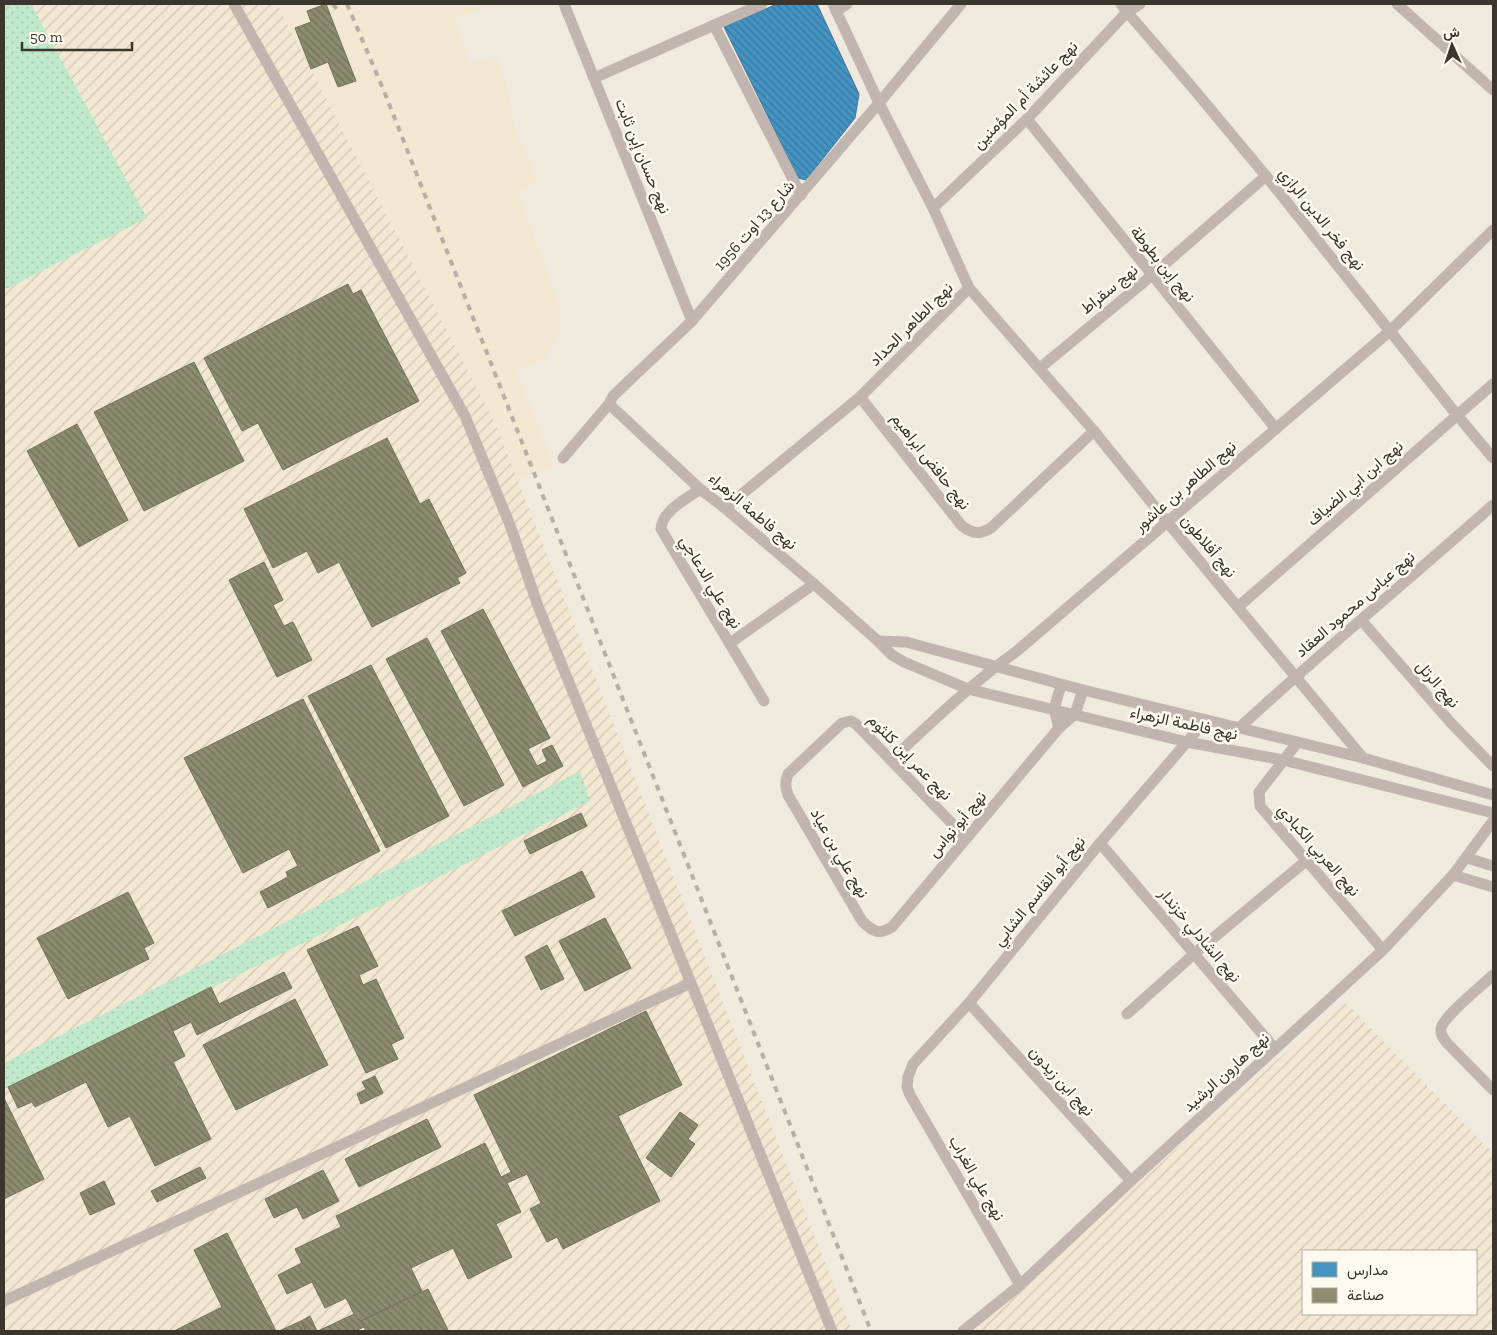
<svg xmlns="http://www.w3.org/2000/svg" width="1497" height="1335" viewBox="0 0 1497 1335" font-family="'Zilla Slab',Vazirmatn,serif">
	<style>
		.industrial { fill: url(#industrial-furrows); fill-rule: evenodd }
		.built { fill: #f2e7d1 }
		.grass { fill: url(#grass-dots) }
		.schools { fill: url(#schools-back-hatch); stroke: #407796 }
		.industry { fill: url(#industry-back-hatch); stroke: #73725a }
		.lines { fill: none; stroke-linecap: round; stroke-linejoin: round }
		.street { stroke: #c1b5b0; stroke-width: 11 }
		.rail { stroke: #b6aea7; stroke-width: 4; stroke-dasharray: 6 6; stroke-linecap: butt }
		.labels { text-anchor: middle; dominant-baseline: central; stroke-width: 5; stroke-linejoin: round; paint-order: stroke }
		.street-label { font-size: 16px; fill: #3a362d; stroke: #fffaf1 }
	</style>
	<defs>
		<pattern id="industrial-furrows" width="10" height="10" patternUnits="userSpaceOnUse" patternTransform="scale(1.25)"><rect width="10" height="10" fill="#f2e7d1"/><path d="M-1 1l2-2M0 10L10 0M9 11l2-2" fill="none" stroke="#d0c7b4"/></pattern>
		<pattern id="grass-dots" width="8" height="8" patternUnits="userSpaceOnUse" patternTransform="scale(1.25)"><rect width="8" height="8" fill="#c0e9cb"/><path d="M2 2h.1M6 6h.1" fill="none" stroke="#a6c8af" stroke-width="1.8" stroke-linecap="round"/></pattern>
		<pattern id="schools-back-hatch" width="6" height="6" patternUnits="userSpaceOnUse" patternTransform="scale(1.25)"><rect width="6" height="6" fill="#4393c3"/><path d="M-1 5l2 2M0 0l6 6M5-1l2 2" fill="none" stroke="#39799f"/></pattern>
		<pattern id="industry-back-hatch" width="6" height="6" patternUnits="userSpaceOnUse" patternTransform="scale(1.25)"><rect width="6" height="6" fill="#8c8c6e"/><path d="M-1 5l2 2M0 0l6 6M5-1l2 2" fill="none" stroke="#73735b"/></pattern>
	</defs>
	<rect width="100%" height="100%" fill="#f0e9dd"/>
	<g class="industrial">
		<path d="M4 4H277L496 425 852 1331H4Z"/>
		<path d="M1344 1001 1493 1153V1331H970ZM1303 1251H1476V1314H1303Z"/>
	</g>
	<path class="built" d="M277 4H484L485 7 455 19 470 64 496 56 505 79 515 128 538 182 518 192 558 302 561 329 546 359 516 370 554 466 518 480 496 424Z"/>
	<g class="grass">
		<path d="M4 4H31L147 218 4 290Z"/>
		<path d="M580 771 590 801 451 871 4 1089V1063L188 972Z"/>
	</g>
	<path class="schools" d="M777 4H817L859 94 855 118 806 180 798 178 724 27Z"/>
	<g class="industry">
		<path d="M326 4 356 81 338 87 328 62 311 69 295 28 311 22 307 11Z"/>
		<path d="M348 284 353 294 361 290 419 401 283 470 258 423 242 431 204 358Z"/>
		<path d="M194 362 244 461 144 511 94 412Z"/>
		<path d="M77 424 128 520 79 547 27 451Z"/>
		<path d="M387 438 420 504 429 499 466 573 457 578 460 583 372 627 339 562 318 573 307 551 273 568 244 509Z"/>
		<path d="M264 562 283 600 273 605 284 626 293 622 312 660 277 677 229 580Z"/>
		<path d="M483 609 550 738 528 749 537 766 547 761 542 750 552 745 563 766 523 787 441 631Z"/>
		<path d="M427 638 504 785 464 806 386 659Z"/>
		<path d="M371 665 449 816 386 848 308 696Z"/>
		<path d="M303 699 380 851 268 908 260 892 288 877 286 872 298 866 289 849 243 873 184 758Z"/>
		<path d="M581 813 587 826 530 854 524 841Z"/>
		<path d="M582 871 595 897 515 936 502 911Z"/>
		<path d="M128 892 154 943 144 948 149 959 68 999 37 938Z"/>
		<path d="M605 918 631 968 585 991 559 941Z"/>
		<path d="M358 926 378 966 359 975 363 985 376 979 404 1038 391 1044 398 1059 366 1073 307 950Z"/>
		<path d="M547 945 564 979 541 990 525 957Z"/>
		<path d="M284 972 292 988 197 1035 191 1022 173 1031 163 1011 211 987 219 1004Z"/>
		<path d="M295 999 328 1065 236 1110 203 1045Z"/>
		<path d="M163 1011 185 1056 173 1062 211 1139 155 1166 130 1116 108 1127 86 1082 35 1107 32 1102 18 1108 8 1087Z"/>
		<path d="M646 1011 682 1085 618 1116 660 1201 563 1249 557 1237 547 1242 530 1209 541 1203 527 1174 507 1183 521 1212 496 1224 512 1257 468 1279 453 1248 411 1268 422 1291 361 1321 364 1327 355 1331H318L354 1314 346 1298 325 1308 312 1282 287 1294 278 1275 302 1263 295 1249 341 1227 336 1216 485 1143 501 1177 511 1172 474 1095Z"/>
		<path d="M375 1076 383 1093 361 1104 357 1094 366 1089 362 1082Z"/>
		<path d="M4 1098 44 1179 4 1199Z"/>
		<path d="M680 1112 698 1125 688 1139 695 1144 671 1177 646 1158Z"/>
		<path d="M427 1119 441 1147 359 1187 345 1159Z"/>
		<path d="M200 1167 206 1178 157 1202 151 1191Z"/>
		<path d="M323 1170 339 1201 303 1219 297 1207 274 1218 265 1199Z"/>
		<path d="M104 1181 115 1204 90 1215 80 1193Z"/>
		<path d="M227 1233 276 1331H174L222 1307 194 1250Z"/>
		<path d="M428 1289 448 1330 445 1331H366L361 1321Z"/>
		<path d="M310 1316 317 1331H306L301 1321Z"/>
		<path d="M301 1321 306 1331H279Z"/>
	</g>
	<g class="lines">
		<g class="street">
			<path d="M234 4 465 416 510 525 538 606 832 1331"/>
			<path d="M564 4 692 321"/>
			<path d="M1121 4 1127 12 1192 87 1266 176 1457 415 1493 458"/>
			<path d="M1397 4 1493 90"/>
			<path d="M836 11 847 4"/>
			<path d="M714 25 801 195"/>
			<path d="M594 78 762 4"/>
			<path d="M1027 119 1276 429"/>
			<path d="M933 208 1027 119 1127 12 1140 4"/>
			<path d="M969 288 1094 431 1168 523 1363 758"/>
			<path d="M1040 368 1151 276 1266 176"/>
			<path d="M860 397 962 526C973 534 981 535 992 527L1094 431"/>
			<path d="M609 404 700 489 725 508 814 584 878 641 892 655 904 662 968 689 1187 742 1283 760 1493 813"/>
			<path d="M563 458 609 404 613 396 692 321 879 103 961 4"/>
			<path d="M700 489C686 499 662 511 661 529L764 701"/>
			<path d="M725 508 860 397 969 288 933 208 879 103 833 4"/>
			<path d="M1238 607 1493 384"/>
			<path d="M1362 621 1451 723 1493 766"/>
			<path d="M878 641 906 642 1083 690 1363 758 1493 795"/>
			<path d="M730 643 814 584"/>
			<path d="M1059 728 1054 709 1061 685"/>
			<path d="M1239 728C1322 652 1409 579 1493 505"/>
			<path d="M1297 743 1259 792 1260 806 1383 950"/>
			<path d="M891 760C932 722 972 683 1017 651L1391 330 1493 230"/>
			<path d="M966 838 856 724 851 721 842 723 788 774C785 782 785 787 788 795L862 921C873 932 879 935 892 927L1059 728 1075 714 1083 690"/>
			<path d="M1100 843 1275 1049"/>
			<path d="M1467 858 1493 866"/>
			<path d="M1453 875 1493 887"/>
			<path d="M1493 975C1482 986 1443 1016 1441 1029 1440 1035 1444 1039 1447 1043L1493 1090"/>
			<path d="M969 1003 1131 1181"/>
			<path d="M1127 1014 1194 954 1306 861"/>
			<path d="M1020 1285 910 1095 907 1087 908 1077 913 1064 969 1003 1100 843 1205 721"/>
			<path d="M4 1301 691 983"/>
			<path d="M963 1331 1020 1285 1131 1181 1383 950 1453 875 1493 821"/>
		</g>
		<g class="rail">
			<path d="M333 4 338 11"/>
			<path d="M347 4 384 91 871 1331"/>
		</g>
	</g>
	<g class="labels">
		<g class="street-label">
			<text transform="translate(1025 95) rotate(-46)">نهج عائشة أم المؤمنين</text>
			<text transform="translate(643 156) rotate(68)">نهج حسان إبن ثابت</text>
			<text transform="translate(1322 219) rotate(51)">نهج فخر الدين الرازي</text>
			<text transform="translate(754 225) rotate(-49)">شارع 13 اوت 1956</text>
			<text transform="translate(1163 264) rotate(51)">نهج إبن بطوطة</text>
			<text transform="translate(1109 289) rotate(-39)">نهج سقراط</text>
			<text transform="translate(911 324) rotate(-45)">نهج الطاهر الحداد</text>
			<text transform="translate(931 461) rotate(52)">نهج حافض ابراهيم</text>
			<text transform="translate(1355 483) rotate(-41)">نهج ابن ابي الضياف</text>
			<text transform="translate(1185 486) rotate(-41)">نهج الطاهر بن عاشور</text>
			<text transform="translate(753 511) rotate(40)">نهج فاطمة الزهراء</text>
			<text transform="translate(1209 546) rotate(50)">نهج أفلاطون</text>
			<text transform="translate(711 582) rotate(59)">نهج علي الدعاجي</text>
			<text transform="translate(1355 604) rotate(-41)">نهج عباس محمود العقاد</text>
			<text transform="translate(1438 684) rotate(49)">نهج الرتل</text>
			<text transform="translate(1184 723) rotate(12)">نهج فاطمة الزهراء</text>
			<text transform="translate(910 757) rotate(46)">نهج عمر إبن كلثوم</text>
			<text transform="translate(957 824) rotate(-50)">نهج أبو نواس</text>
			<text transform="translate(1319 850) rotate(49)">نهج العربي الكبادي</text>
			<text transform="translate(840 853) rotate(60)">نهج علي بن عياد</text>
			<text transform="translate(1039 891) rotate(-51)">نهج أبو القاسم الشابي</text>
			<text transform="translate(1200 935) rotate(50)">نهج الشادلي خزندار</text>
			<text transform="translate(1226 1072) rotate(-42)">نهج هارون الرشيد</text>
			<text transform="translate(1062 1081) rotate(48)">نهج ابن زيدون</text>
			<text transform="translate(977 1178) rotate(60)">نهج علي الغراب</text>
		</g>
	</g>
	<rect width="1497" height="1335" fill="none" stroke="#3a362d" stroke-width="10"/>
	<rect x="1302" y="1250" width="175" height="65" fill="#fffaf1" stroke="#b0aca3"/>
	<rect x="1312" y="1262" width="25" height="15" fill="#4393c3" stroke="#b0aca3"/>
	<text x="1347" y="1275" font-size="15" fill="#3a362d">مدارس</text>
	<rect x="1312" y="1288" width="25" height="15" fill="#8c8c6e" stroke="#b0aca3"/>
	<text x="1347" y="1300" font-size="15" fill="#3a362d">صناعة</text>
	<g transform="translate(1452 45) rotate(357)" stroke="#fffaf1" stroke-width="4" paint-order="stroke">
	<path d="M0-4L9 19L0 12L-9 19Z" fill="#3a362d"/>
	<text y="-8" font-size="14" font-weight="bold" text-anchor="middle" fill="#3a362d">ش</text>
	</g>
	<path d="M22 42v8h110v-8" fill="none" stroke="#3a362d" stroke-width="2.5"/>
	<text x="30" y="42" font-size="15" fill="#3a362d" stroke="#fffaf1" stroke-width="4" paint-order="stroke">50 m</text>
</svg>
